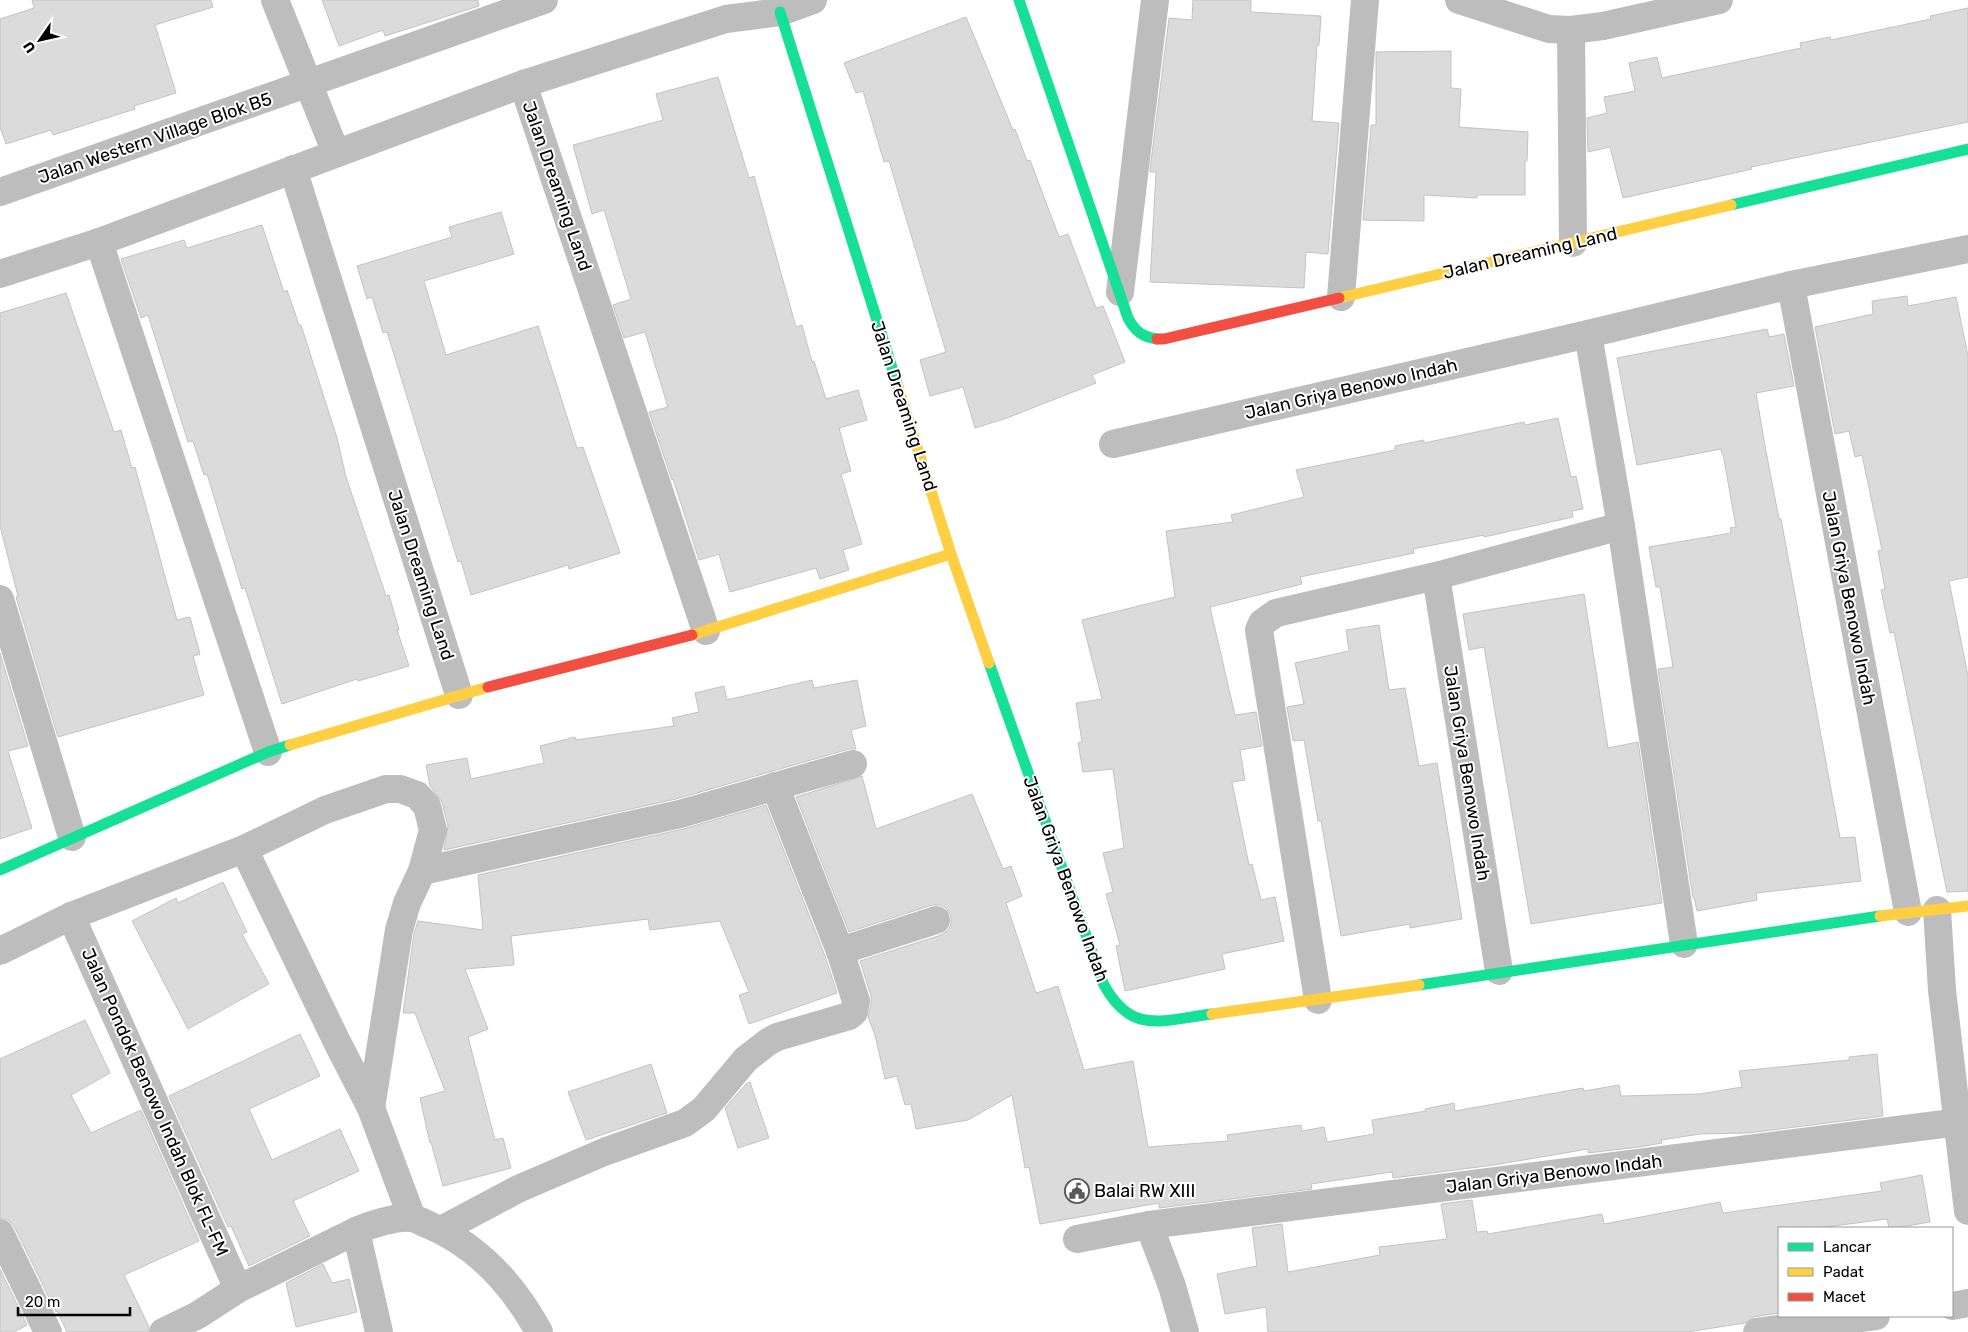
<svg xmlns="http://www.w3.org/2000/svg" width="1968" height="1332" viewBox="0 0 1968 1332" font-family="Rubik,sans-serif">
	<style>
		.building { fill: #dbdbdb; stroke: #c3c3c3 }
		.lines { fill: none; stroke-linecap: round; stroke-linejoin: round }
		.street { stroke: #bdbdbd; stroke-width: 28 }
		.fast { stroke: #16e098; stroke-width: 11 }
		.slow { stroke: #ffcf43; stroke-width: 11 }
		.jam { stroke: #f24e42; stroke-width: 11 }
		.labels { text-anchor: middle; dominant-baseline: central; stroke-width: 4; stroke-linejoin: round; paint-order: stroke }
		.street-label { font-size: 18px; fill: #000; stroke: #fff }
		.poi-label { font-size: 18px; fill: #000; stroke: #fff; text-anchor: start }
	</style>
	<rect width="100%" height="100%" fill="#fff"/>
	<g class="building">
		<path d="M32 0H211L213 7 155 25 176 93 134 106 135 109 53 135 51 130 6 144 0 127V19L34 8Z"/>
		<path d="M322 0H478L479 6 385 36 383 30 339 46Z"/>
		<path d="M1193 0H1251V12L1321 16 1319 45H1317L1312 121 1339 123 1328 254 1306 252 1304 288 1150 282 1156 172H1150V170L1169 18 1192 20Z"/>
		<path d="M1968 8V122L1751 167 1752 169 1623 198 1610 147 1588 152 1587 118 1607 113 1604 97 1635 91 1629 63 1657 57 1662 78 1801 48 1800 43 1830 37 1831 40 1888 28 1931 19 1930 16Z"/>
		<path d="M966 17 1013 130 1015 129 1027 161 1030 160 1059 237 1068 234 1096 308 1103 306 1125 362 1092 375 1096 383 1007 418 975 428 963 387 930 396 920 360 946 352 889 161 884 162 863 91 856 93 844 63Z"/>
		<path d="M1451 51V88L1461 89 1459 127 1528 132 1527 161H1525V195H1477V198L1424 195V221L1363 220 1371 125H1376V52Z"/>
		<path d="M718 77 749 178 754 176 796 327 802 325 812 362 814 361 826 399 858 390 867 420 839 428 851 471 841 474 862 544 843 550 849 570 820 579 816 568 730 592 719 554 699 560 673 479 672 480 649 412 668 407 645 332 624 338 613 305 631 299 604 210 592 214 573 145 663 120 656 94Z"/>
		<path d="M501 212 514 254 424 281 446 355 538 326 577 448 583 447 620 553 569 569 568 565 471 595 461 561 458 562 387 332 383 333 372 297 367 299 357 266 452 237 449 227Z"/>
		<path d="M262 225 284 292 287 290 299 325H301L337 438 346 477 386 596 389 595 399 630H397L409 666 358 681 357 679 282 704 245 588 242 589 207 474 204 475 193 441 188 442 148 315 141 318 121 259 184 240 187 248Z"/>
		<path d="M66 293 114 432 121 430 132 468 135 467 177 620 190 617 200 654 193 656 204 695 58 737 16 597 18 596 0 526V313Z"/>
		<path d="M1907 296 1908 306 1956 297 1968 356V577L1949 581 1968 676V891L1947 892 1894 632 1890 633 1881 590 1885 589 1878 551 1882 550 1862 455 1855 457 1849 431 1835 434 1815 327 1873 314 1872 301Z"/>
		<path d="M1767 329 1769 337 1784 334 1794 386 1756 393 1765 446 1779 519H1781L1840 838 1855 837 1861 881 1756 893 1757 900 1697 911 1694 898H1693L1658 669 1673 667 1660 587H1656L1649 547 1731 533 1730 528 1736 527 1723 454H1722L1721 449 1637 465 1617 358Z"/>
		<path d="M1558 418 1571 477 1576 476 1583 509 1572 511 1573 517 1484 537V535L1413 549 1414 553 1300 577 1302 584 1210 607 1235 715 1256 712 1262 746 1240 750 1245 780 1232 782 1249 865 1252 864 1261 900 1275 897 1284 941 1222 954 1225 969 1125 991 1116 946 1120 945 1106 894 1113 892 1103 853 1124 848 1113 769 1083 772 1078 743 1082 742 1076 703 1102 699 1082 620 1175 597 1166 531 1233 522 1231 515 1304 497 1296 470 1395 450V446L1424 440V443L1524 422 1525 425Z"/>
		<path d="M1584 594 1608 748 1638 742 1662 903 1531 924 1484 647 1469 650 1463 614Z"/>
		<path d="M1379 625 1389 690 1405 688 1419 766 1437 763 1462 919 1410 928V924L1341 936 1321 821H1318L1304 740 1293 741 1287 707 1304 704 1295 663 1349 651 1346 630Z"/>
		<path d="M0 653 28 746 8 751 32 828 0 839Z"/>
		<path d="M812 680 814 688 857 680 866 726 851 730 856 749H849L676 799 444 850 448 826 442 802 430 786 426 765 467 758 471 779 544 763 540 746 575 737 576 740 674 726 672 718 699 712 695 693 724 686 727 700Z"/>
		<path d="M862 776 876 829 972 794 1003 869 1011 866 1022 896 1006 903 1036 993 1058 986 1084 1070 1133 1061 1148 1147 1228 1141 1227 1135 1301 1125 1302 1131 1324 1127 1327 1142 1374 1134 1372 1120 1426 1111 1425 1109 1454 1103 1455 1111 1583 1088 1584 1091 1619 1085 1621 1096 1700 1094 1742 1087 1739 1071 1849 1060V1057L1877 1054 1883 1116 1748 1133 1700 1134 1661 1140 1662 1143 1639 1147 1588 1153V1149L1494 1165 1393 1178 1392 1172 1311 1184 1312 1189 1159 1208V1203L1040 1224 1029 1167 1025 1168 1012 1095 968 1120 916 1129 911 1104 905 1105 897 1076 885 1079 875 1035 868 1017 871 1004V996L860 961 941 935 948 930 951 924V916L946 908 940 905H932L849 932 796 797Z"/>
		<path d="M766 805 825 956 837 993 749 1024 739 995 749 992 720 921 650 930 648 919 511 936 514 965 465 969 488 1029 468 1037 495 1140 503 1138 511 1168 443 1186 431 1142 430 1143 420 1098 445 1091 415 1013H403L414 933 418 921 483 930 478 875 683 829Z"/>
		<path d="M223 882 247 932 242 934 269 984 188 1029 132 921 176 898 178 903Z"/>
		<path d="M85 1020 110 1073 71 1095 91 1133 141 1110 199 1241 124 1275 149 1327 148 1332H67L57 1311 56 1312 14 1226 8 1220 0 1218V1059Z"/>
		<path d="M300 1034 320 1076 249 1109 272 1160 340 1129 359 1171 293 1201 310 1236 249 1266 231 1226 228 1227 169 1096Z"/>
		<path d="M651 1064 667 1113 586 1140 568 1092Z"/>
		<path d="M750 1082 769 1138 738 1148 725 1108 746 1084Z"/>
		<path d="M1922 1175 1930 1222 1895 1228H1889L1887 1219 1818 1228H1779V1313L1754 1317 1745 1323 1687 1332H1268L1266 1307 1225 1314 1217 1274 1257 1266 1252 1228 1282 1224 1288 1272 1380 1255 1379 1247 1447 1239 1441 1204 1472 1200 1477 1232 1487 1231 1488 1234 1602 1214 1604 1224 1720 1202 1723 1213 1882 1191 1880 1183Z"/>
		<path d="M323 1264 332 1283 349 1279 357 1312 296 1327 286 1283Z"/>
		<path d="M0 1269 27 1325 14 1332H0Z"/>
	</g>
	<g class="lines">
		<g class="street">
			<path d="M275 0 336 153"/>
			<path d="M1459 0 1549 29 1571 30 1603 26 1719 0"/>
			<path d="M1571 30 1573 243"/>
			<path d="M523 84 706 631"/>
			<path d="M293 169 459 695"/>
			<path d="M0 192 544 0"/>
			<path d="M99 242 268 752"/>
			<path d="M0 274 99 242 523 84 726 19 780 12 813 0"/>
			<path d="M1791 285 1908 912"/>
			<path d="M1120 292 1155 0"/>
			<path d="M1341 297 1365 0"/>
			<path d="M1588 334 1621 526 1684 944"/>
			<path d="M1113 444 1588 334 1791 285 1968 249"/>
			<path d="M1436 576 1499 971"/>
			<path d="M0 599 72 837"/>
			<path d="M244 849 337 1042 371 1108 412 1218"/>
			<path d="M422 871 680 814 853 764"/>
			<path d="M1937 910 1942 990 1968 1211"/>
			<path d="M71 916 238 1289"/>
			<path d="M0 951 71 916 244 849 325 810 386 789H400L417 795 427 806 433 830 422 871 407 903 399 930 371 1108"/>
			<path d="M840 951 936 920"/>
			<path d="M1318 1000 1259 630 1262 623 1276 613 1436 576 1621 526"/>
			<path d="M1149 1225 1172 1286 1185 1332"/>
			<path d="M441 1230 518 1189 604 1152 685 1123 704 1109 746 1059 768 1042 777 1037 849 1016 854 1012 856 1001 840 951 775 786"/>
			<path d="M356 1231 379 1332"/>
			<path d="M0 1233 48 1332"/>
			<path d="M1077 1239 1149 1225 1968 1121"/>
			<path d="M1952 1306 1968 1303"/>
			<path d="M163 1332 198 1315 238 1289 356 1231C369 1225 397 1216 412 1218 417 1219 424 1223 429 1225 478 1246 514 1286 539 1332"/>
			<path d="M1757 1332 1876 1316"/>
		</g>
		<g class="fast">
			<path d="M1019 0 1128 318C1135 331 1142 337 1157 339"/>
			<path d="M780 12 898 387"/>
			<path d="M1731 205 1968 149"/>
			<path d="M989 663 1103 983C1131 1036 1162 1020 1212 1014"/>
			<path d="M0 870 268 752 290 745"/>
			<path d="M1419 985 1880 916"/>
		</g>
		<g class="slow">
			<path d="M1339 298 1731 205"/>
			<path d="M898 387 951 554 989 663"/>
			<path d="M692 635 951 554"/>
			<path d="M290 745 488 687"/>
			<path d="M1880 916 1968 906"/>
			<path d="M1212 1014 1419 985"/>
		</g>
		<g class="jam">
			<path d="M1157 339H1164L1339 298"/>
			<path d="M488 687 692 635"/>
		</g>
	</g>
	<defs>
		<symbol id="civic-ring" viewBox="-11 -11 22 22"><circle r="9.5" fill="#fff" stroke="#595959" stroke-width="1.5"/><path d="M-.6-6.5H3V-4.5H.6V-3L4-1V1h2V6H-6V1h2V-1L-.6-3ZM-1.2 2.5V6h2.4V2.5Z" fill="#595959"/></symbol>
	</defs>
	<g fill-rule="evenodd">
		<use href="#civic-ring" x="1063" y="1177" width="28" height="28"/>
	</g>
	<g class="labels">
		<g class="street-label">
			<text transform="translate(155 138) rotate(-19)">Jalan Western Village Blok B5</text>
			<text transform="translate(557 186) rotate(71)">Jalan Dreaming Land</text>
			<text transform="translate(1530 253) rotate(-13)">Jalan Dreaming Land</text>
			<text transform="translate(1351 389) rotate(-13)">Jalan Griya Benowo Indah</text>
			<text transform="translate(904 406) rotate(72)">Jalan Dreaming Land</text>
			<text transform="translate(421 575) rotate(72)">Jalan Dreaming Land</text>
			<text transform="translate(1849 598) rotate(79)">Jalan Griya Benowo Indah</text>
			<text transform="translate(1467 773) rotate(81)">Jalan Griya Benowo Indah</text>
			<text transform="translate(1066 879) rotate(70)">Jalan Griya Benowo Indah</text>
			<text transform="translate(155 1102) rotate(66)">Jalan Pondok Benowo Indah Blok FL-FM</text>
			<text transform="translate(1554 1174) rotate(-7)">Jalan Griya Benowo Indah</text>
		</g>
		<g class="poi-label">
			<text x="1094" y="1191">Balai RW XIII</text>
		</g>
	</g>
	<rect x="1778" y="1227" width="175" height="90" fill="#ffffff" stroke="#999999"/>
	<rect x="1788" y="1243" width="25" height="8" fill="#16e098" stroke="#999999"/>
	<text x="1823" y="1252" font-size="15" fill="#000000">Lancar</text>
	<rect x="1788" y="1268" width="25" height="8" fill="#ffcf43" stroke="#999999"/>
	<text x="1823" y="1277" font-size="15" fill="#000000">Padat</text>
	<rect x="1788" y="1293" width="25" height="8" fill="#f24e42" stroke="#999999"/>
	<text x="1823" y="1302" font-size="15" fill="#000000">Macet</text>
	<g transform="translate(40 40) rotate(236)" stroke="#ffffff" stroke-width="4" paint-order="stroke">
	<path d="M0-4L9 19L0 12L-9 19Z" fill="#000000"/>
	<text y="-8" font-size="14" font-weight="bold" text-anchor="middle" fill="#000000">U</text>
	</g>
	<path d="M18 1307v8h112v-8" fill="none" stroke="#000000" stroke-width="2.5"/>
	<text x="25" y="1307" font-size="15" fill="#000000" stroke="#ffffff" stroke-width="4" paint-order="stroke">20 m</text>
</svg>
